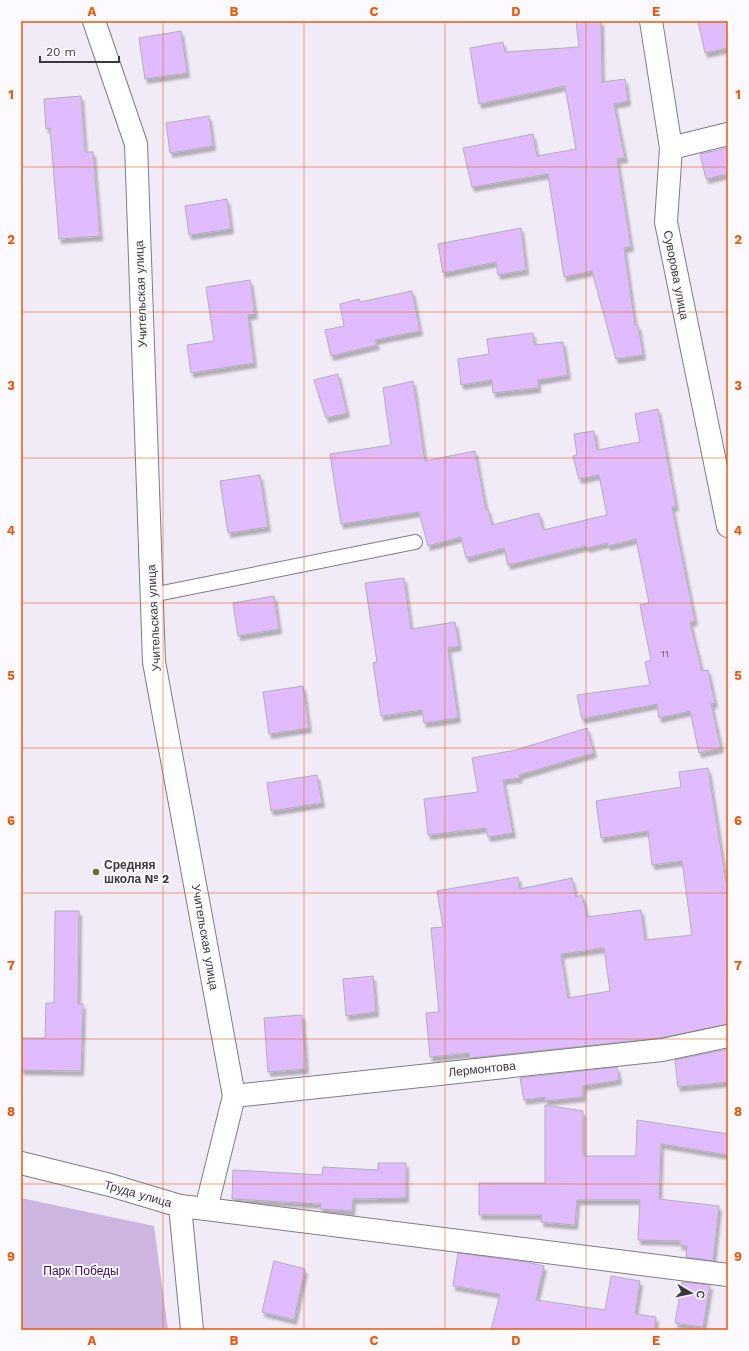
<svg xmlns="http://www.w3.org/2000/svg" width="749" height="1351" viewBox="0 0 749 1351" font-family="'Work Sans',sans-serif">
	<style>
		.green { fill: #ccb6df }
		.building { fill: #e0bcfe; stroke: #b3aeb8; fill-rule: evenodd; filter: url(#shadow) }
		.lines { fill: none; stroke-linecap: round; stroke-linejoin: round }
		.service-casing { stroke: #807b85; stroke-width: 16 }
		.minor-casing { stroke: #807b85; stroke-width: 24 }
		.service { stroke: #fff; stroke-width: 14 }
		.minor { stroke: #fff; stroke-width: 22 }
		.grid { fill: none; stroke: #e8590c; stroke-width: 1; stroke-opacity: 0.55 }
		.poi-dot { fill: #706734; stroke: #fdfaff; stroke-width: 1.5 }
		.labels { text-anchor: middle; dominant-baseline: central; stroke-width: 4; stroke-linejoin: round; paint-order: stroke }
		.number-label { font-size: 10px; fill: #655a6e }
		.street-label { font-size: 12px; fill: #3c393e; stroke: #fdfaff }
		.poi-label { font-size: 12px; font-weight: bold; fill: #3c393e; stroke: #fdfaff; text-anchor: start }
		.park-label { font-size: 12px; fill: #3c0b57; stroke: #fdfaff }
		.neatline { fill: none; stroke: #e8590c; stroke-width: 1.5 }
		.grid-label { font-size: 13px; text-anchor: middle; font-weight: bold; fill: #e8590c }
	</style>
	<defs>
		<filter id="shadow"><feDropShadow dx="2.5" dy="4.5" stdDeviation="1" flood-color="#0004"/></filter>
	</defs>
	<rect width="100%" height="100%" fill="#f1ebf7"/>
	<path class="green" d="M21 1198 154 1226 168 1330H21Z"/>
	<g class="building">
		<path d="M576 21H601L602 82 625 79 628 101 614 104 625 158 617 159 631 247 624 248 635 325H638L643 355 616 359 592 271 564 277 548 174 472 187 463 148 533 134 537 156 576 149 565 86 479 104 470 48 503 42 505 52 579 47Z"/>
		<path d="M698 21H728V48L705 53Z"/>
		<path d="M181 31 187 73 145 79 139 38Z"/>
		<path d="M81 96 85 152H93L100 236 59 239 50 128 46 129 44 99Z"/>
		<path d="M209 116 213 146 170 153 166 123Z"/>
		<path d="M728 148V174L706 179 700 154Z"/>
		<path d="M227 199 231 229 189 235 185 206Z"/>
		<path d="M521 228 526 270 498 275 496 262 443 273 438 244Z"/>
		<path d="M250 280 255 314 248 315 254 363 191 373 187 345 214 341 206 287Z"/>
		<path d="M412 291 420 331 375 340 377 345 331 356 325 330 344 326 340 304 359 299 360 302Z"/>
		<path d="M533 333 534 345 563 342 568 375 538 380V388L493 393 492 380 461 385 458 359 489 354 487 339Z"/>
		<path d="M338 374 347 413 326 418 314 380Z"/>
		<path d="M413 381 425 461 475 451 486 510 488 509 492 525 539 513 543 530 607 515 599 475 579 479 573 456 577 455 574 434 594 431 597 450 640 442 635 414 658 409 676 506 672 507 695 621 690 622 702 671 708 670 715 703 711 704 721 748 699 753 690 711 659 718 657 704 582 719 577 695 650 685 645 662 651 660 640 605 649 603 636 539 608 546 607 543 587 548 586 546 508 565 504 548 466 558 461 537 428 546 419 512 341 524 330 454 391 445 383 388Z"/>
		<path d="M260 475 268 527 228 533 220 481Z"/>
		<path d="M404 578 411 629 455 622 459 646 448 648 458 718 424 723 422 710 381 716 373 663 377 662 365 583Z"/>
		<path d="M274 596 279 629 238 636 233 603Z"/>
		<path d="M303 686 309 728 269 734 263 692Z"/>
		<path d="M587 728 594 753 519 775 520 778 503 780 513 833 488 837 486 828 428 835 424 799 478 792 472 758 516 750Z"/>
		<path d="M708 768 726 882H728V1024L660 1038 470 1058 469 1053 430 1057 426 1013 439 1012 431 928 443 927 437 891 518 877 520 889 572 878 576 897 582 895 587 917 641 910 645 940 692 935 682 861 652 865 648 831 601 838 596 801 681 787 679 772ZM604 948 610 991 568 998 561 954Z"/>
		<path d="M317 775 322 803 271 811 267 783Z"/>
		<path d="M55 911H79L78 1004H83L81 1071 21 1070V1038H45L46 1003H54Z"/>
		<path d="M373 976 376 1012 346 1016 343 979Z"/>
		<path d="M302 1015 306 1069 268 1072 264 1018Z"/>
		<path d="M728 1049V1082L678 1087 675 1060Z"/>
		<path d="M617 1067 619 1080 583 1086V1097L545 1101V1097L524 1100 520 1078Z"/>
		<path d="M545 1105 583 1111V1156H636L637 1120 728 1134V1155L661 1144 659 1199 719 1206 713 1261 686 1257 687 1246 680 1245V1241L638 1240 640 1200H577L575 1225 541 1222 542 1215H479V1183H545Z"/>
		<path d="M378 1163H406V1198L353 1199 352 1211 320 1209 321 1204 232 1199 233 1170 322 1175 323 1167 378 1170Z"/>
		<path d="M458 1253 527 1262 544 1266 536 1300 605 1310 611 1276 640 1281 635 1314 656 1317 655 1330H491L500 1294 453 1286Z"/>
		<path d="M274 1261 305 1269 294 1320 262 1312Z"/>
		<path d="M682 1282 710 1285 703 1327 675 1323Z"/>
	</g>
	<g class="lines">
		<defs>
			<path id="service" d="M152 595 415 542"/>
			<g id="minor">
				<path d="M94 21 136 144 154 662 234 1096 206 1209 180 1206"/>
				<path d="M651 21 671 148 666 222 728 526"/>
				<path d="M671 148 728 134"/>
				<path d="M234 1096 662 1050 728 1036"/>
				<path d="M21 1163 110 1185 180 1206 192 1330"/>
				<path d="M206 1209 728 1275"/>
			</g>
		</defs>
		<use href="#service" class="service-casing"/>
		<use href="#minor" class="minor-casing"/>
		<use href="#service" class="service"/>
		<use href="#minor" class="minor"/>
	</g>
	<path class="grid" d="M163 21V1330M304 21V1330M445 21V1330M586 21V1330M21 167H728M21 312H728M21 458H728M21 603H728M21 748H728M21 893H728M21 1039H728M21 1184H728"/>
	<circle class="poi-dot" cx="96" cy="872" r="4"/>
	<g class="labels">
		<g class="number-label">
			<text x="665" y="653">11</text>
		</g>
		<g class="street-label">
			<text transform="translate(676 275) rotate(79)">Суворова улица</text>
			<text transform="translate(141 294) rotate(-92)">Учительская улица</text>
			<text transform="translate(154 618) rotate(-93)">Учительская улица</text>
			<text transform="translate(205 937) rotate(80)">Учительская улица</text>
			<text transform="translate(482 1069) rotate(-6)">Лермонтова</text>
			<text transform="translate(138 1194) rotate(16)">Труда улица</text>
		</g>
		<g class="poi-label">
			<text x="104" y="865">Средняя<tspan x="104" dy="14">школа № 2</tspan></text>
		</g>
		<g class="park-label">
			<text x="81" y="1271">Парк Победы</text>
		</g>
	</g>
	<rect width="749" height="1351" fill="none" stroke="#fdfaff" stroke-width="44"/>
	<g transform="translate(691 1293) rotate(99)" stroke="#fdfaff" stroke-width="3" paint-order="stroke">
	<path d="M0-3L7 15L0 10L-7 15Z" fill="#3c393e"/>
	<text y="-6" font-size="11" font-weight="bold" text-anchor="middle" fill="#3c393e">С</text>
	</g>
	<path d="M40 56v6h79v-6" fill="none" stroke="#3c393e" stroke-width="2"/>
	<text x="46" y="56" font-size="12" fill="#3c393e" stroke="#fdfaff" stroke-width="3" paint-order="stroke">20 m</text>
	<rect x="22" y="22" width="705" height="1307" class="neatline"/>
	<g class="grid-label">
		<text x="92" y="16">A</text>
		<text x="234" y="16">B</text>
		<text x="374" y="16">C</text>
		<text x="516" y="16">D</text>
		<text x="656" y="16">E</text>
		<text x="11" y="99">1</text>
		<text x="738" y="99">1</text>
		<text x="11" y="244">2</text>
		<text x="738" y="244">2</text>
		<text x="11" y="390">3</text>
		<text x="738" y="390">3</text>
		<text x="11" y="535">4</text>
		<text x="738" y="535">4</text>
		<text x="11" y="680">5</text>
		<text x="738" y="680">5</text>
		<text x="11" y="825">6</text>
		<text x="738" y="825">6</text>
		<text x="11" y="970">7</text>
		<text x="738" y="970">7</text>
		<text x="11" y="1116">8</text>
		<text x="738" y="1116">8</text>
		<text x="11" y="1261">9</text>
		<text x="738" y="1261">9</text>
		<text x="92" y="1345">A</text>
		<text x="234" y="1345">B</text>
		<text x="374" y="1345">C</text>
		<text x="516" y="1345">D</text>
		<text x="656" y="1345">E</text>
	</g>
</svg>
